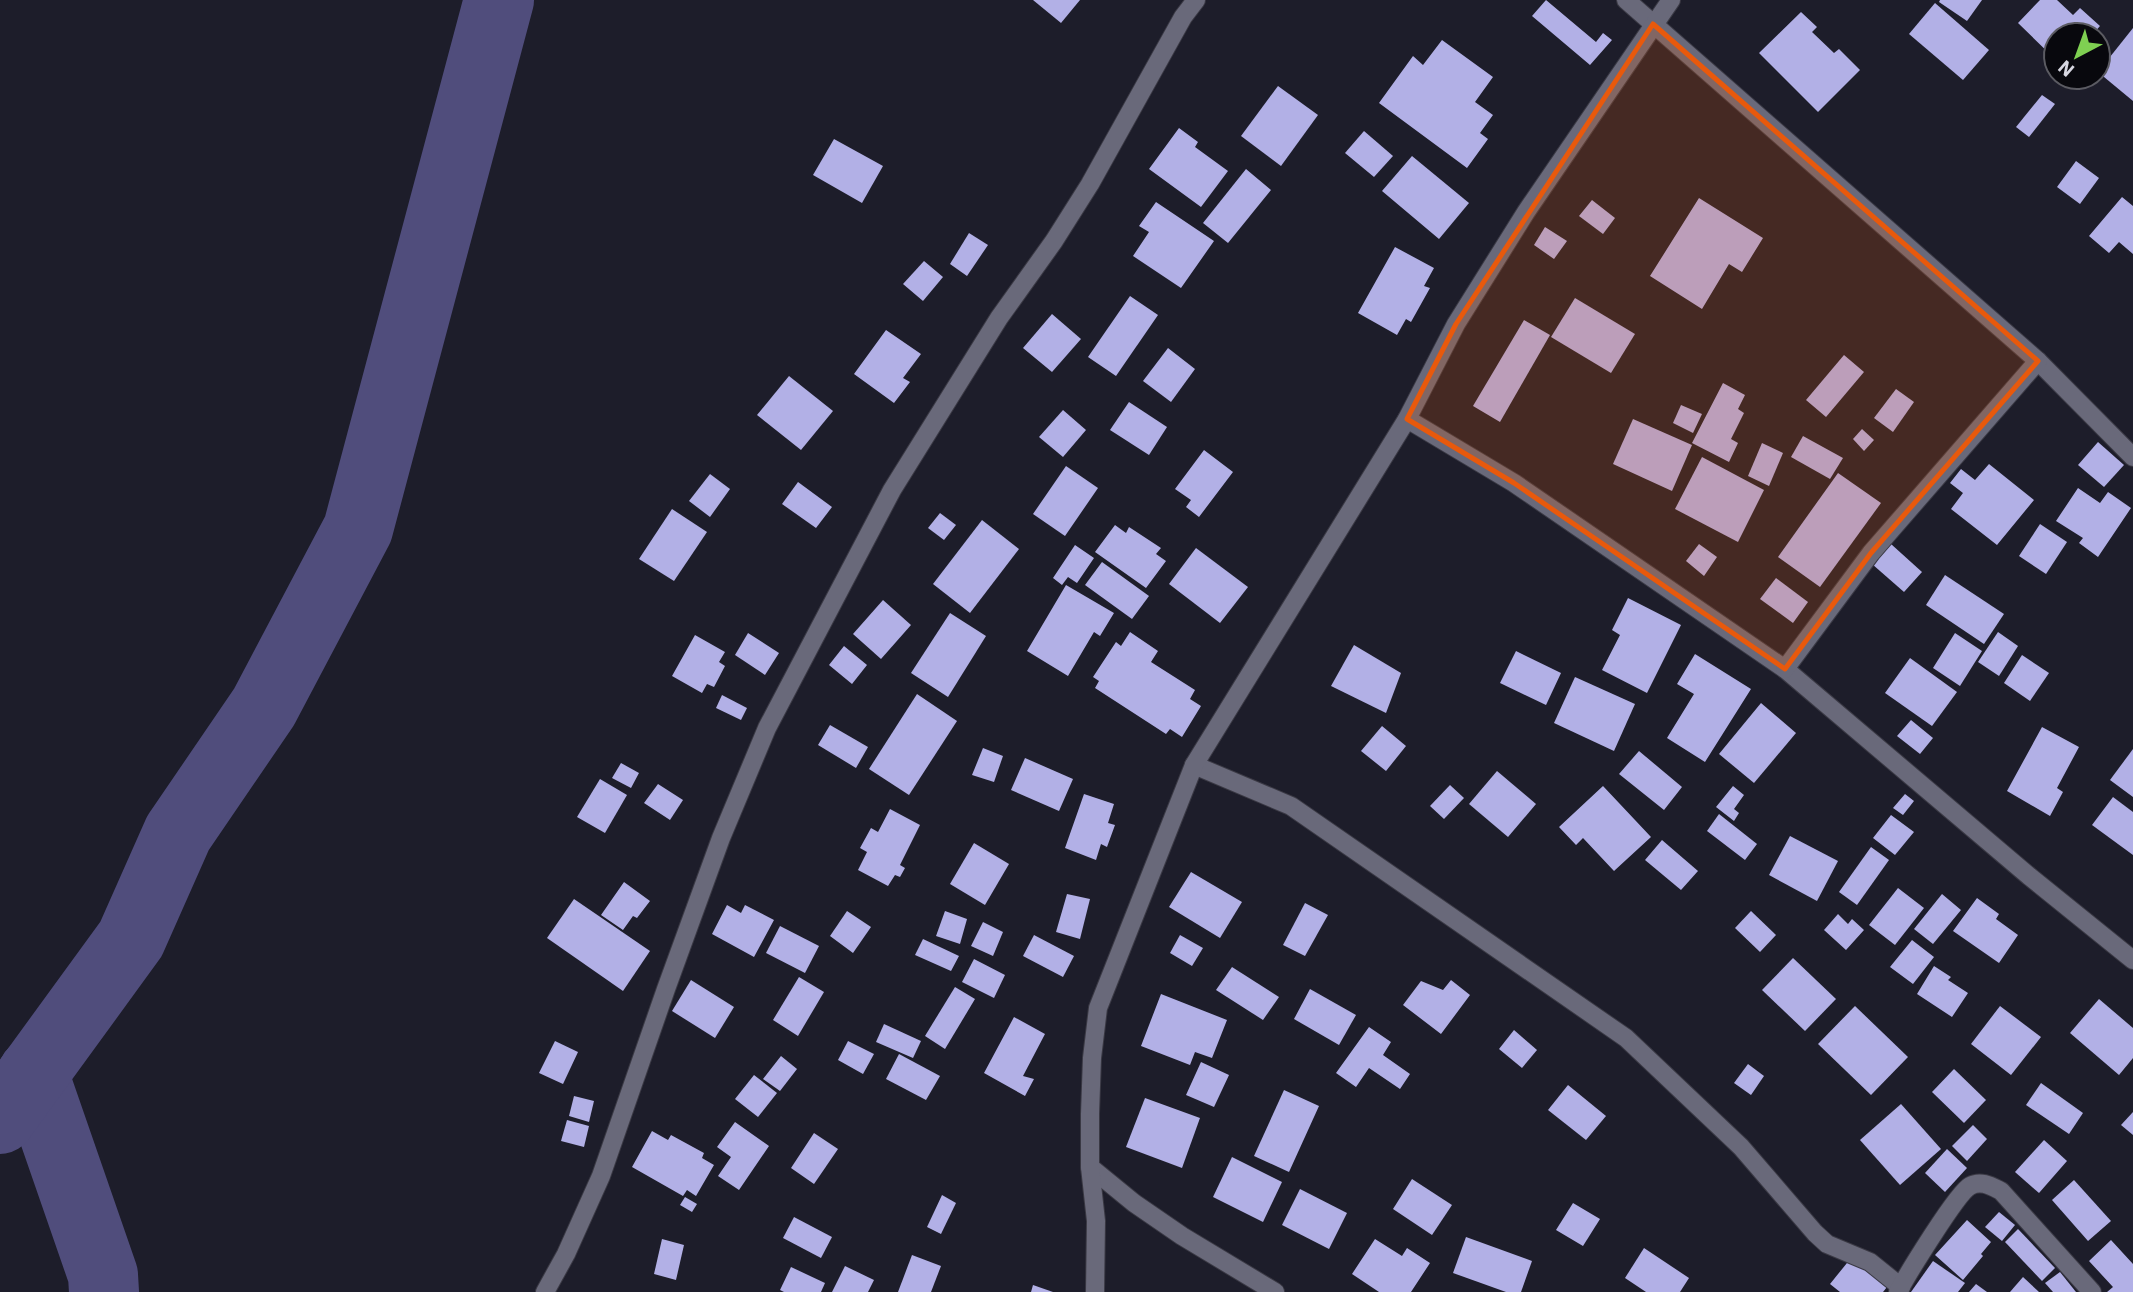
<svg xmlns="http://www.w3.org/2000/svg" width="2133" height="1292" viewBox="0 0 2133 1292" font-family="'IBM Plex Sans',sans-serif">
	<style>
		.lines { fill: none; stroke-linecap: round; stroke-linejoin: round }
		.river { stroke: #504d7c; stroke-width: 70 }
		.building { fill: #b2b0e6 }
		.street-casing { stroke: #3a3944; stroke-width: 20 }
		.street { stroke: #69697a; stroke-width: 18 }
		.marked { fill: #e8590c; fill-opacity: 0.2; stroke: #e8590c; stroke-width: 5; stroke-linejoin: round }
	</style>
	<rect width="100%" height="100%" fill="#1d1d2a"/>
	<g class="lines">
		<g class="river">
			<path d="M33 1073 103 1275 104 1292"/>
			<path d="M0 1119 131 939 178 833 264 707 358 529 499 0"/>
		</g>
	</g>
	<g class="building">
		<path d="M1033 0H1080L1061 23Z"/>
		<path d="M1546 0 1596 42 1603 33 1612 40 1590 65 1532 16Z"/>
		<path d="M1940 0H1982L1967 21 1939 2Z"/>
		<path d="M2040 0H2057L2073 15 2080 8 2100 26 2092 35H2056V60L2018 23Z"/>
		<path d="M1935 3 1989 50 1963 80 1909 34Z"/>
		<path d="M1801 12 1817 27 1812 32 1834 53 1839 49 1860 70 1818 112 1759 53Z"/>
		<path d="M2133 28V101L2098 72Z"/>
		<path d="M1442 40 1493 77 1475 102 1493 115 1480 133 1488 139 1467 168 1379 103 1413 56 1423 65Z"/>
		<path d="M1278 86 1318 115 1281 166 1241 136Z"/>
		<path d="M2042 95 2055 104 2029 137 2016 127Z"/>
		<path d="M1179 128 1198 142 1195 147 1228 171 1201 207 1149 169Z"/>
		<path d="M1364 131 1393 156 1374 177 1345 153Z"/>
		<path d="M834 139 883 166 862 203 813 175Z"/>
		<path d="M1412 156 1469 203 1439 239 1382 191Z"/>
		<path d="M2076 161 2099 178 2080 204 2057 187Z"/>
		<path d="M1246 169 1271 190 1228 243 1203 223Z"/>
		<path d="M2122 197 2133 206V254L2119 242 2109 253 2089 236Z"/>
		<path d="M1699 198 1763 238 1742 272 1729 264 1702 309 1650 276Z"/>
		<path d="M1592 200 1615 218 1603 234 1579 216Z"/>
		<path d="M1156 202 1214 241 1181 288 1133 256 1149 232 1139 226Z"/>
		<path d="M1545 227 1567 241 1554 259 1534 245Z"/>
		<path d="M969 233 988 245 967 276 950 264Z"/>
		<path d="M1395 247 1434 268 1424 286 1430 288 1411 322 1406 319 1397 335 1358 313Z"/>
		<path d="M924 261 943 277 923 301 903 284Z"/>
		<path d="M1130 296 1158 315 1116 376 1088 357Z"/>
		<path d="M1575 298 1635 334 1611 373 1551 337Z"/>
		<path d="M1052 314 1081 339 1052 372 1023 348Z"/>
		<path d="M1524 320 1550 335 1500 422 1473 406Z"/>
		<path d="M886 330 921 354 903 378 910 382 894 403 854 374Z"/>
		<path d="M1168 348 1195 369 1171 402 1143 381Z"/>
		<path d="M1844 355 1864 372 1826 417 1806 400Z"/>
		<path d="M789 376 833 411 801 450 757 415Z"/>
		<path d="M1723 383 1745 395 1738 409 1744 413 1731 439 1738 443 1729 462 1692 443Z"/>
		<path d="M1896 389 1914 402 1893 432 1874 418Z"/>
		<path d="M1129 402 1167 427 1149 455 1110 430Z"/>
		<path d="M1681 405 1702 414 1693 433 1673 423Z"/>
		<path d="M1063 410 1086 430 1063 457 1039 437Z"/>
		<path d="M1633 419 1692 445 1672 491 1613 464Z"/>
		<path d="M1862 429 1874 440 1864 451 1853 439Z"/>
		<path d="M1803 436 1843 458 1830 479 1791 457Z"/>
		<path d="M2098 442 2124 465 2104 487 2078 465Z"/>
		<path d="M1762 443 1783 453 1769 486 1748 476Z"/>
		<path d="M1204 450 1233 472 1199 517 1186 507 1191 500 1175 489Z"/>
		<path d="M1702 457 1764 490 1738 542 1675 509Z"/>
		<path d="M1989 464 2034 500 1997 545 1951 509 1963 493 1950 483 1961 469 1975 480Z"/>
		<path d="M1066 466 1098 488 1065 536 1033 514Z"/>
		<path d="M1838 473 1881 503 1820 587 1778 557Z"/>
		<path d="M710 474 730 489 710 517 689 501Z"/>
		<path d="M798 482 832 507 816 528 782 504Z"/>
		<path d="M2078 488 2100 503 2108 492 2131 508 2098 557 2079 543 2083 538 2056 521Z"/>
		<path d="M672 509 707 532 674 581 639 559Z"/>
		<path d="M940 513 956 525 944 540 928 528Z"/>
		<path d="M982 520 1019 549 970 613 933 584Z"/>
		<path d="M2040 524 2067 542 2046 574 2019 556Z"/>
		<path d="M1115 525 1126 533 1129 527 1161 548 1156 554 1166 561 1146 588 1095 552Z"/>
		<path d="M1699 544 1717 557 1704 576 1686 561Z"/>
		<path d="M1891 544 1922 572 1904 592 1872 564Z"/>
		<path d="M1075 545 1094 558 1077 583 1068 577 1062 585 1053 578Z"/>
		<path d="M1196 548 1248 587 1220 623 1169 584Z"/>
		<path d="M1102 562 1149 596 1132 619 1085 585Z"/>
		<path d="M1945 575 2004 614 1984 644 1926 605Z"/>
		<path d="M1776 578 1808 602 1793 623 1760 599Z"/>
		<path d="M1066 585 1114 613 1100 636 1094 632 1068 676 1027 651Z"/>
		<path d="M1628 598 1681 625 1647 693 1602 670 1620 635 1612 630Z"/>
		<path d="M883 600 911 625 881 659 853 634Z"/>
		<path d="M950 613 986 636 948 697 911 673Z"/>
		<path d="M1130 632 1158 651 1151 662 1195 690 1190 699 1201 706 1182 737 1170 729 1166 734 1095 688 1099 681 1093 677 1116 642 1121 646Z"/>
		<path d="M1998 632 2018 646 1999 676 1978 662Z"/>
		<path d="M748 633 779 653 765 675 735 655Z"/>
		<path d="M1955 633 1982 651 1960 686 1933 668Z"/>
		<path d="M695 635 725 652 719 662 725 666 714 687 707 684 702 693 672 676Z"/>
		<path d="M1354 645 1401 673 1386 713 1331 686Z"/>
		<path d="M844 646 867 665 852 684 829 665Z"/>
		<path d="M1516 651 1561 673 1546 705 1500 683Z"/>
		<path d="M1695 654 1751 689 1705 762 1667 738 1694 694 1677 684Z"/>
		<path d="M2022 655 2049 673 2030 701 2004 683Z"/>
		<path d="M1910 658 1957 692 1932 726 1885 693Z"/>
		<path d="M1575 677 1635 704 1614 751 1554 723Z"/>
		<path d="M917 694 957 721 909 795 869 769Z"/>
		<path d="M722 695 747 708 741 720 716 708Z"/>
		<path d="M1761 703 1796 733 1754 783 1719 754Z"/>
		<path d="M1911 720 1933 738 1920 754 1897 736Z"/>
		<path d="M830 725 868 747 856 768 818 745Z"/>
		<path d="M1382 726 1406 746 1386 771 1361 751Z"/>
		<path d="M2042 727 2079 747 2057 788 2063 792 2050 816 2007 791Z"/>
		<path d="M983 748 1003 756 994 782 972 775Z"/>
		<path d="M2133 749V797L2110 780Z"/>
		<path d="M1639 751 1682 787 1664 810 1619 774Z"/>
		<path d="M1025 758 1073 779 1059 811 1011 790Z"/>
		<path d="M621 763 639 773 631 788 612 778Z"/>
		<path d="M1497 771 1536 804 1508 837 1469 804Z"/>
		<path d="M600 779 627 795 605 833 577 817Z"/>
		<path d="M658 784 683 800 670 820 644 803Z"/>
		<path d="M1450 785 1464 798 1444 819 1430 806Z"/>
		<path d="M1603 786 1651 837 1614 871 1583 838 1576 845 1559 827Z"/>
		<path d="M1733 786 1744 795 1734 809 1739 813 1734 821 1716 807Z"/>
		<path d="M1084 794 1114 804 1108 823 1115 825 1107 847 1101 844 1096 860 1065 848Z"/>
		<path d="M1905 794 1914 801 1903 815 1893 808Z"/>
		<path d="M2113 797 2133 812V855L2092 825Z"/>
		<path d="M890 809 920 825 900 865 905 868 900 877 895 875 888 886 858 870 867 852 860 848 871 828 878 832Z"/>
		<path d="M1719 814 1757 844 1745 860 1707 831Z"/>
		<path d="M1891 815 1914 832 1895 855 1873 838Z"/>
		<path d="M1790 836 1838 861 1817 901 1769 875Z"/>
		<path d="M1662 840 1698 871 1681 890 1645 860Z"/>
		<path d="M974 843 1009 864 985 905 950 884Z"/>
		<path d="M1871 847 1889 860 1857 905 1839 892Z"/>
		<path d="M1191 872 1242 902 1220 938 1169 907Z"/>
		<path d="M624 882 650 901 637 918 633 916 623 930 601 915Z"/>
		<path d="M1898 888 1924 908 1895 945 1869 925Z"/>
		<path d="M1067 894 1090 899 1080 939 1056 932Z"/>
		<path d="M1942 894 1961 910 1933 944 1914 929Z"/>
		<path d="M1977 898 1999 914 1996 919 2018 935 1999 963 1953 931Z"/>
		<path d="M574 899 650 951 623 991 547 938Z"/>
		<path d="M1305 903 1328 915 1305 956 1283 945Z"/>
		<path d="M727 905 741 913 745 905 774 920 754 957 712 934Z"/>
		<path d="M847 911 871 927 853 953 830 936Z"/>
		<path d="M945 911 967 919 960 944 936 936Z"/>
		<path d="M1751 911 1776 935 1760 952 1735 928Z"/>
		<path d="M1838 914 1848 924 1852 919 1864 930 1846 950 1824 930Z"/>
		<path d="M983 922 1003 932 993 956 971 946Z"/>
		<path d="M780 926 819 946 805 973 766 953Z"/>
		<path d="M1034 935 1074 956 1063 977 1023 956Z"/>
		<path d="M1180 935 1203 948 1192 966 1170 953Z"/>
		<path d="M923 939 959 956 951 971 915 955Z"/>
		<path d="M1912 940 1934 957 1913 984 1890 967Z"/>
		<path d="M1793 958 1836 999 1805 1031 1762 990Z"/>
		<path d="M974 959 1005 975 994 998 962 982Z"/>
		<path d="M1934 966 1951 977 1948 980 1968 993 1952 1017 1917 994Z"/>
		<path d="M1232 967 1279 997 1263 1020 1216 990Z"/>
		<path d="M799 977 824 992 798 1036 773 1020Z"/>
		<path d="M691 980 734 1007 715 1038 672 1011Z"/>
		<path d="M1451 980 1470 995 1441 1034 1403 1005 1421 981 1443 990Z"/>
		<path d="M955 987 975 999 945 1049 925 1036Z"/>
		<path d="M1310 989 1356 1015 1339 1045 1294 1019Z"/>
		<path d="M1161 994 1227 1020 1212 1058 1195 1052 1190 1065 1141 1046Z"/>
		<path d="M2099 999 2133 1028V1058L2119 1075 2070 1033Z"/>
		<path d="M1855 1006 1908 1057 1871 1095 1818 1044Z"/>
		<path d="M2000 1006 2041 1037 2011 1075 1971 1044Z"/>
		<path d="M1014 1017 1045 1034 1023 1076 1034 1079 1025 1096 984 1073Z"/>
		<path d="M884 1024 921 1041 913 1058 876 1042Z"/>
		<path d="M1369 1027 1391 1042 1383 1055 1410 1074 1400 1089 1369 1068 1356 1087 1336 1073Z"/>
		<path d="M1514 1030 1537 1050 1522 1068 1499 1049Z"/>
		<path d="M555 1041 578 1052 563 1084 539 1073Z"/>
		<path d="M848 1041 874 1054 863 1074 838 1060Z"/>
		<path d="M899 1054 940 1076 926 1100 886 1079Z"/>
		<path d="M781 1056 797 1069 780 1091 763 1079Z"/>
		<path d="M1201 1062 1229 1075 1214 1107 1186 1095Z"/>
		<path d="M1748 1064 1764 1076 1751 1095 1734 1083Z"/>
		<path d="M1954 1069 1986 1100 1964 1123 1932 1092Z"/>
		<path d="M754 1075 777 1093 758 1117 735 1099Z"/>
		<path d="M2041 1083 2083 1113 2069 1134 2026 1105Z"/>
		<path d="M1568 1085 1606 1116 1586 1140 1548 1110Z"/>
		<path d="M1284 1090 1319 1106 1289 1172 1254 1156Z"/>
		<path d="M574 1096 594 1101 589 1122 569 1116Z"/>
		<path d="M1145 1098 1200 1118 1182 1168 1126 1147Z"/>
		<path d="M1901 1104 1941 1149 1900 1185 1860 1140Z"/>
		<path d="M2133 1112V1135L2121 1125Z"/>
		<path d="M567 1120 589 1126 584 1147 561 1141Z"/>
		<path d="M735 1122 769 1146 739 1190 718 1176 731 1157 717 1147Z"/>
		<path d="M1973 1125 1987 1139 1967 1161 1952 1146Z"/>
		<path d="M652 1131 668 1140 671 1135 704 1153 702 1158 714 1165 696 1196 687 1190 683 1196 632 1167Z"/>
		<path d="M814 1133 838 1149 814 1184 791 1168Z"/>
		<path d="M2044 1140 2067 1161 2039 1193 2015 1172Z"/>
		<path d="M1947 1149 1967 1168 1945 1192 1925 1173Z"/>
		<path d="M1232 1157 1282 1182 1263 1222 1213 1197Z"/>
		<path d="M1412 1179 1452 1205 1432 1235 1393 1209Z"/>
		<path d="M2074 1180 2111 1221 2088 1241 2052 1200Z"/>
		<path d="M1300 1189 1347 1213 1329 1249 1282 1225Z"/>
		<path d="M942 1195 956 1203 941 1234 927 1227Z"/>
		<path d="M685 1197 697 1204 692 1212 680 1205Z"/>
		<path d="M1573 1203 1600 1219 1583 1246 1556 1230Z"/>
		<path d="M1999 1212 2015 1225 2002 1241 1985 1227Z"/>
		<path d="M794 1217 832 1237 821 1258 783 1238Z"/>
		<path d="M1967 1220 1991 1242 1981 1254 1983 1256 1963 1280 1935 1255Z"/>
		<path d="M2018 1229 2055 1268 2042 1281 2005 1242Z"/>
		<path d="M1466 1237 1532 1261 1521 1292H1506L1453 1273Z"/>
		<path d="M662 1239 684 1245 676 1280 654 1274Z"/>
		<path d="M1375 1239 1402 1256 1407 1248 1430 1263 1411 1292H1379L1352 1274Z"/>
		<path d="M2111 1240 2133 1264V1292H2107L2113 1287 2089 1261Z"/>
		<path d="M1644 1248 1689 1278 1680 1292H1646L1625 1278Z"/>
		<path d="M912 1255 941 1266 931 1292H898Z"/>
		<path d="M1851 1258 1887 1287 1883 1292H1840L1830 1284Z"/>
		<path d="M1933 1261 1965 1283 1958 1292H1911Z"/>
		<path d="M845 1266 874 1280 868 1292H832Z"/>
		<path d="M791 1267 825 1283 821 1292H784L780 1290Z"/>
		<path d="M2060 1272 2076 1292H2053L2045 1283Z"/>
		<path d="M2023 1277 2039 1292H2010Z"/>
		<path d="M1976 1284 1987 1292H1969Z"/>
		<path d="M1033 1285 1053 1292H1031Z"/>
	</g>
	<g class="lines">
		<defs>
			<g id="street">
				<path d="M1626 0 2038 361 2133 457"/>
				<path d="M1407 419 1514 483 1785 669 2029 876 2133 960"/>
				<path d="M1785 669 1871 553 2038 361"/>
				<path d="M1194 765 1291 806 1626 1038 1741 1147 1815 1233 1827 1244 1870 1262 1901 1287"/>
				<path d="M1090 1167 1134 1203 1182 1236 1275 1292"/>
				<path d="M545 1292 566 1254 601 1176 666 989 721 838 767 728 892 490 999 318 1054 241 1090 184 1183 17 1196 0"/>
				<path d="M1095 1292 1096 1221 1090 1167V1114L1092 1058 1098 1008 1194 765 1407 419 1456 324 1526 212 1671 0"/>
				<path d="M1898 1292C1907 1275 1957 1193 1970 1186 1981 1180 1991 1186 2001 1191L2092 1292"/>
			</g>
		</defs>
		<use href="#street" class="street-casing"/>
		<use href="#street" class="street"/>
	</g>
	<path class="marked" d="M1653 24 2038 361 1871 553 1785 669 1514 483 1407 419 1456 324Z"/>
	<g transform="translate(2077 56) rotate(221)"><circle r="33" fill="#08080d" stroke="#5b5b62" stroke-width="2"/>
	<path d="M0-5L12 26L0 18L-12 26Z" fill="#7fd052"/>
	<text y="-10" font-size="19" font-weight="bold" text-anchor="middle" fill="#d7d7e1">N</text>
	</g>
</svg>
